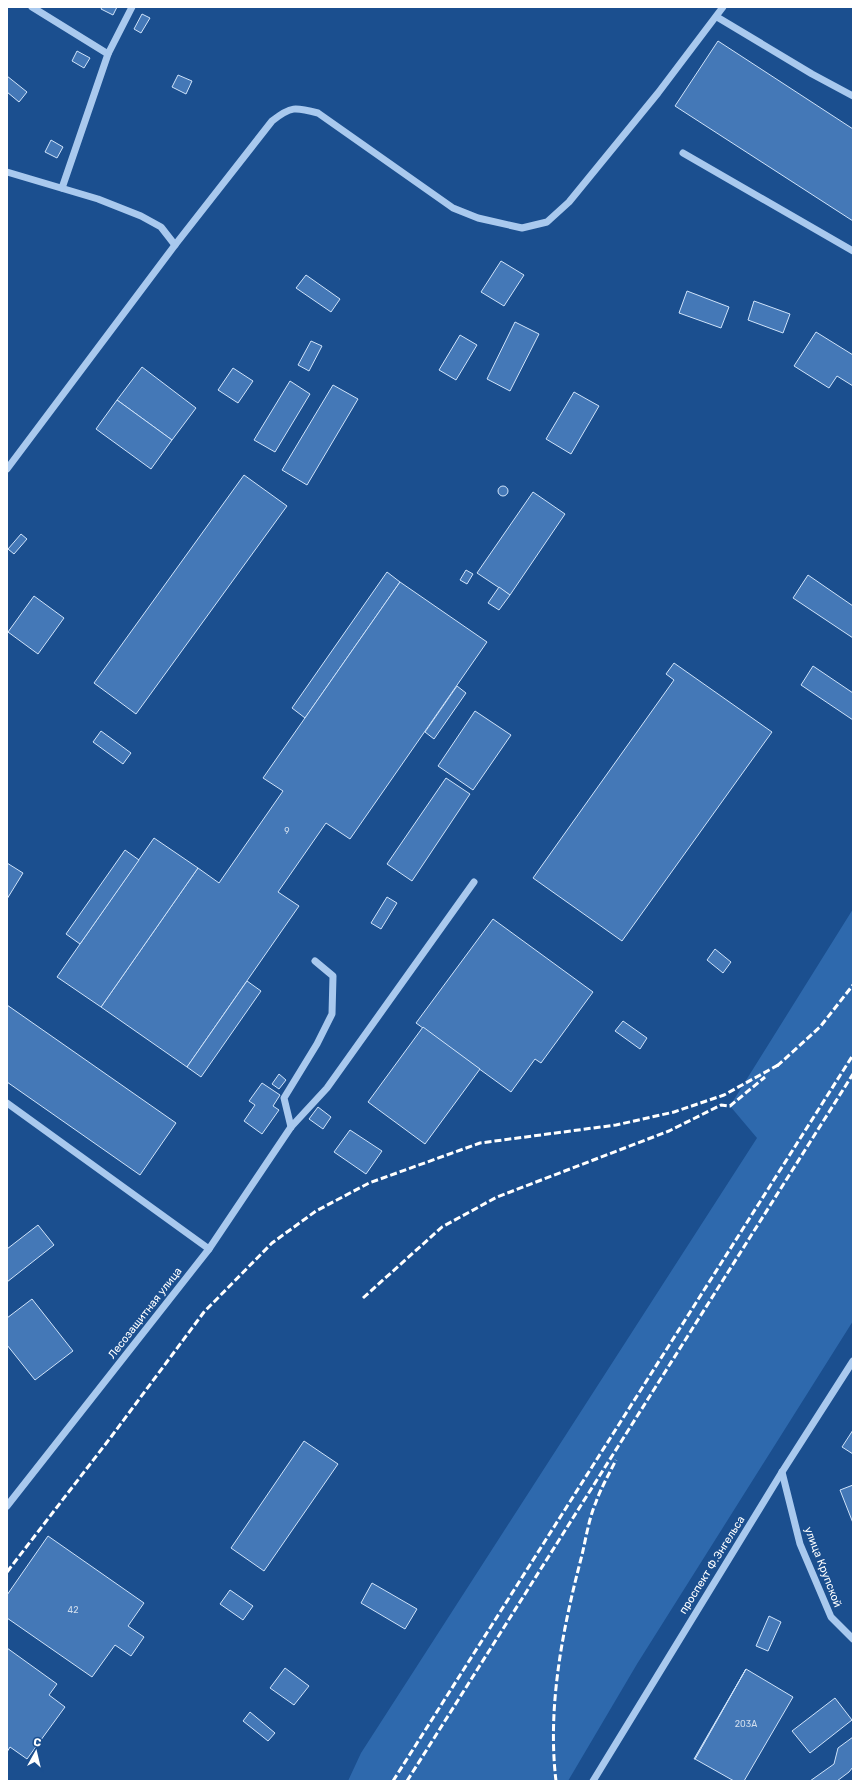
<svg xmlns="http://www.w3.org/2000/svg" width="860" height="1788" viewBox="0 0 860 1788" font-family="Rubik,sans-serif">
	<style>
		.green { fill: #2e69ad }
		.building { fill: #4478b7; stroke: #cfe3fa }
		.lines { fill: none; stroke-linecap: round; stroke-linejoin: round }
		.minor { stroke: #a9c9ee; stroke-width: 7 }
		.rail { stroke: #fff; stroke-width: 3; stroke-dasharray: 7 3; stroke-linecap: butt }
		.labels { text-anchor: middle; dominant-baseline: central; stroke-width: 3; stroke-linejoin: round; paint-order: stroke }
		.number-label { font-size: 9px; fill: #d0dded }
		.street-label { font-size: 11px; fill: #fff; stroke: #1b4f8f }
	</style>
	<rect width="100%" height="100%" fill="#1b4f8f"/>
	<path class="green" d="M853 909V1321L637 1664 568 1781H348L361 1753 757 1138 730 1106Z"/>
	<g class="building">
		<path d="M102 7H117L113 15 101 9Z"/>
		<path d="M142 14 150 18 141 33 134 29Z"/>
		<path d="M718 41 853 129V221L675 106Z"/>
		<path d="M77 51 90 58 84 68 72 61Z"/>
		<path d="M178 75 192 81 186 94 172 87Z"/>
		<path d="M7 76 27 92 19 102 7 92Z"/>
		<path d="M51 140 63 147 57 158 45 152Z"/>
		<path d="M501 261 524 275 504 306 481 292Z"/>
		<path d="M306 275 340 299 331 312 296 288Z"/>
		<path d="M687 291 729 307 721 328 679 313Z"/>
		<path d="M754 301 790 314 783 333 748 320Z"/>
		<path d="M515 322 539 334 510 391 487 379Z"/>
		<path d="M816 332 853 355V386L837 376 829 388 794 366Z"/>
		<path d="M460 335 477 345 456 380 439 370Z"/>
		<path d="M311 341 322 346 309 371 298 365Z"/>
		<path d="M142 367 196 408 172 440 117 400Z"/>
		<path d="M233 368 253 381 238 403 218 390Z"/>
		<path d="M290 381 310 394 275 452 254 440Z"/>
		<path d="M333 385 358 399 307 485 282 470Z"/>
		<path d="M574 392 599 406 571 454 546 439Z"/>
		<path d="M117 400 172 440 151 469 96 429Z"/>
		<path d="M244 475 287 506 136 714 94 683Z"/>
		<circle cx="503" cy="491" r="5"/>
		<path d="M533 492 565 514 510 595 477 573Z"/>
		<path d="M21 534 27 539 14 554 8 549Z"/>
		<path d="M466 570 473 574 467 584 460 580Z"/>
		<path d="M387 572 400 582 305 718 292 708Z"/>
		<path d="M808 575 853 606V638L793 598Z"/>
		<path d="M400 582 487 642 350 839 326 823 278 892 299 906 187 1067 101 1007 198 868 219 883 283 791 263 778Z"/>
		<path d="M499 587 510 595 499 610 488 603Z"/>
		<path d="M34 596 64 618 38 654 8 632Z"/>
		<path d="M674 663 772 732 622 941 533 878 674 680 666 674Z"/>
		<path d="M813 666 853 693V720L801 685Z"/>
		<path d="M457 686 466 693 434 739 425 732Z"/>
		<path d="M475 711 511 735 473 790 438 766Z"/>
		<path d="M101 731 131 753 123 764 93 742Z"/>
		<path d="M446 778 470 794 412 881 387 864Z"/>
		<path d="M154 838 198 868 101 1007 57 977Z"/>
		<path d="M125 850 139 860 80 944 66 934Z"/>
		<path d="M7 863 23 873 7 899Z"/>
		<path d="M387 897 397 903 381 929 371 923Z"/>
		<path d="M493 919 593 992 541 1063 535 1059 511 1092 416 1023Z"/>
		<path d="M715 949 731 962 723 973 707 960Z"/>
		<path d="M247 981 261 991 201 1077 187 1067Z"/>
		<path d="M7 1005 176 1123 140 1175 7 1082Z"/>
		<path d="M623 1021 647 1038 640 1049 615 1031Z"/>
		<path d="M423 1027 480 1069 425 1144 368 1102Z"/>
		<path d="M279 1074 286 1080 279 1089 272 1084Z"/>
		<path d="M262 1083 280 1095 273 1106 279 1110 262 1134 244 1121 255 1105 249 1101Z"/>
		<path d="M318 1107 331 1117 323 1129 309 1119Z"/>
		<path d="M350 1130 382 1151 366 1174 334 1152Z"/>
		<path d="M38 1225 54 1245 7 1282V1249Z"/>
		<path d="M32 1299 73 1351 35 1380 7 1345V1318Z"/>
		<path d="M853 1430V1454L842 1447Z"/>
		<path d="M304 1441 338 1464 264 1571 231 1548Z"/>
		<path d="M853 1485V1523L840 1490Z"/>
		<path d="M48 1536 144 1603 128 1626 144 1637 131 1656 115 1645 92 1677 7 1618V1595Z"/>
		<path d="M372 1583 417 1609 405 1629 361 1603Z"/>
		<path d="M230 1590 253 1606 243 1620 220 1604Z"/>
		<path d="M769 1616 781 1622 768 1651 756 1646Z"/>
		<path d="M7 1648 57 1684 49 1695 65 1707 27 1759 10 1747 7 1752Z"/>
		<path d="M285 1668 309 1686 294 1705 270 1688Z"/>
		<path d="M746 1669 793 1697 744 1781H734L695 1759Z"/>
		<path d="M746 1669 695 1759H694Z"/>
		<path d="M835 1698 852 1720 810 1753 792 1731Z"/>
		<path d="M250 1712 275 1733 268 1741 243 1721Z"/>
		<path d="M853 1737V1767L849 1772 837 1781H810L834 1764 838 1748Z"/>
	</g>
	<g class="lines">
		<g class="minor">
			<path d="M32 7 108 54"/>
			<path d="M717 17 812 74 853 96"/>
			<path d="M683 153 853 251"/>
			<path d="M7 172 98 199 141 216 161 227 175 245"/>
			<path d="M62 188 108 54 132 7"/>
			<path d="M7 469 175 245 272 121C291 106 295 107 318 113L453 208 478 218 522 228 547 222 569 202 658 93 723 7"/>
			<path d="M7 1103 209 1249"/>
			<path d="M291 1127 284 1098 317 1044 332 1014 333 976 315 961"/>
			<path d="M782 1472 800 1544 831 1617 853 1639"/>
			<path d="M7 1506 209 1249 291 1127 327 1088 474 882"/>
			<path d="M593 1781 782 1472 853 1361"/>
		</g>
		<g class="rail">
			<path d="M777 1066 820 1027 853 985"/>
			<path d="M363 1298 442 1227 497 1197 669 1131 721 1105 730 1106 765 1077"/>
			<path d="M7 1572 111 1437 204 1312 272 1243 316 1211 369 1183 480 1143 616 1125 674 1112 724 1095 780 1064"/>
			<path d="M393 1781 853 1055"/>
			<path d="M407 1781 853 1074"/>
			<path d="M556 1781C547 1706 563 1627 582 1555 586 1538 589 1518 596 1502 601 1488 609 1474 616 1460"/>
		</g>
	</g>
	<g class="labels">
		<g class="number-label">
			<text x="287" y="831">9</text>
			<text x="73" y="1610">42</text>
			<text x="746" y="1724">203А</text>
		</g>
		<g class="street-label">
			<text transform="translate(145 1313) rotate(-52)">Лесозащитная улица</text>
			<text transform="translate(712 1565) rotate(-58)">проспект Ф.Энгельса</text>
			<text transform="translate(823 1567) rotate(69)">улица Крупской</text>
		</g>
	</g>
	<rect width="860" height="1788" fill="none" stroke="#ffffff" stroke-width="16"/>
	<g transform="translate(36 1752) rotate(8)" stroke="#1b4f8f" stroke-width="3" paint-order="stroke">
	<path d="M0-3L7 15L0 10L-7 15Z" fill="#ffffff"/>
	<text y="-6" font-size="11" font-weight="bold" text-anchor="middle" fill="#ffffff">С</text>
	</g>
</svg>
